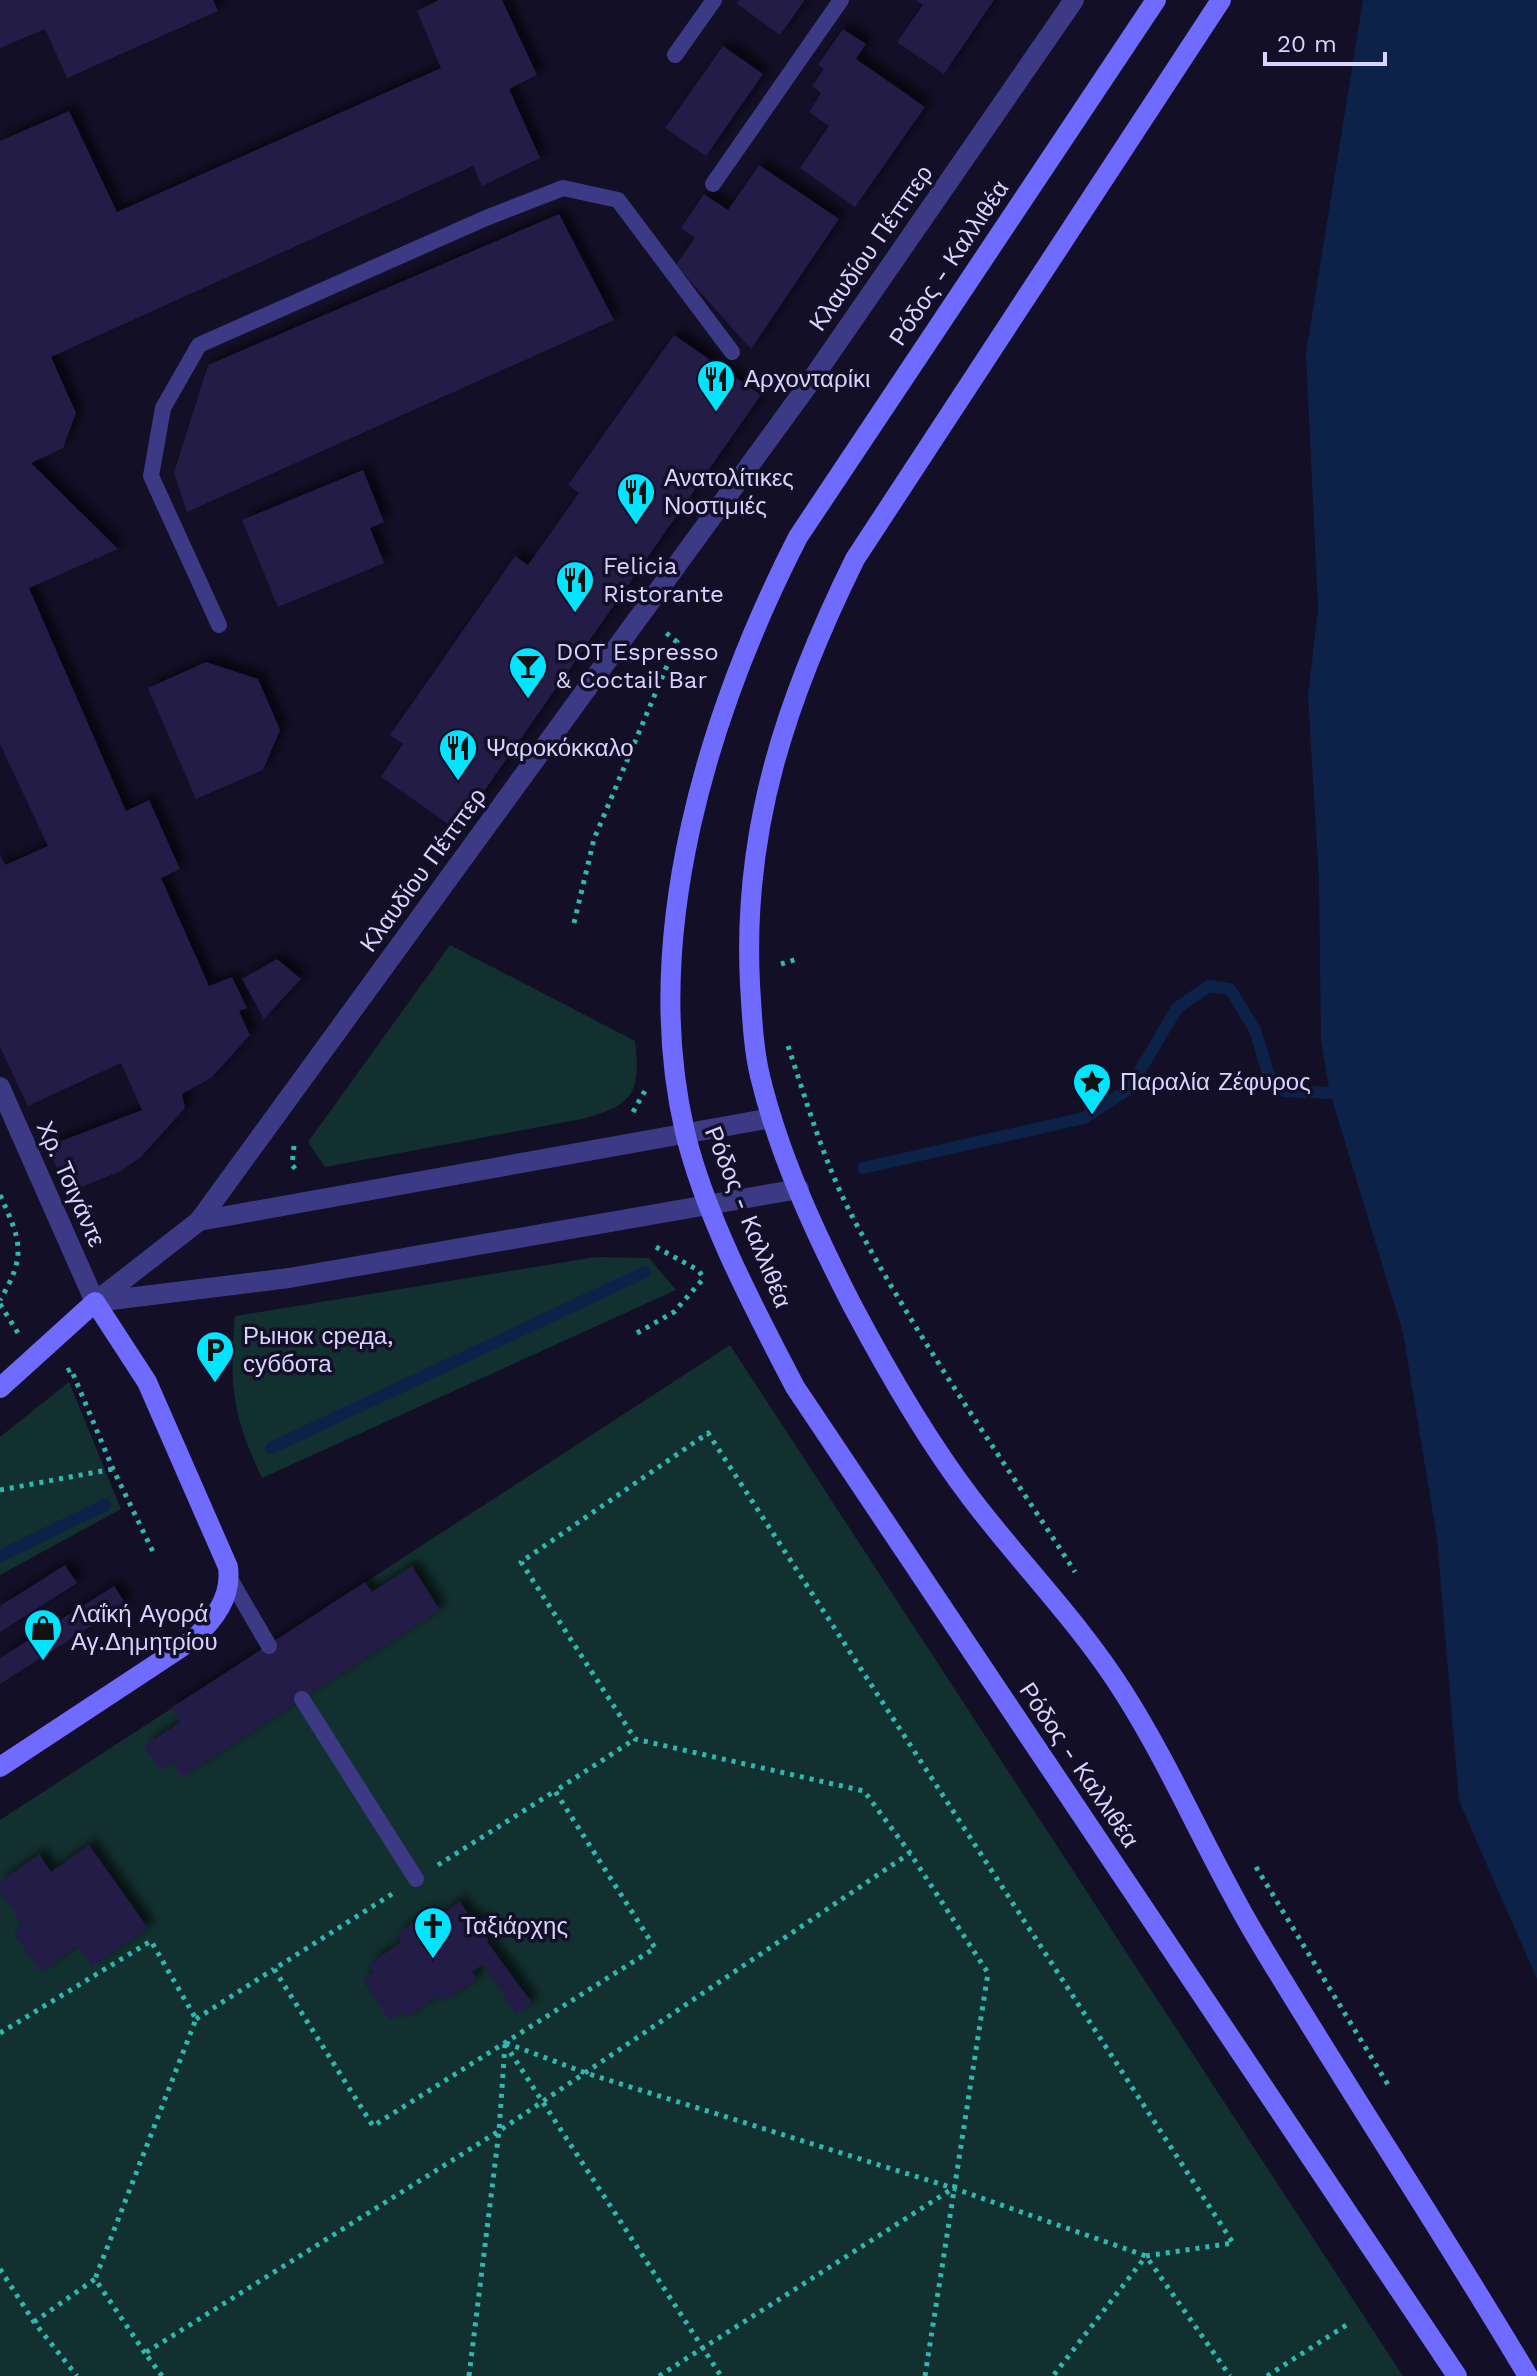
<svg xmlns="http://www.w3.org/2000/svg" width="1537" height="2376" viewBox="0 0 1537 2376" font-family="'Work Sans',sans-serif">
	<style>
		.green { fill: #12302f }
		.water { fill: #0c2248 }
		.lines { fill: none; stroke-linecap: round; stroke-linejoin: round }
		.stream { stroke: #0c2248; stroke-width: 12 }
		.building { fill: #241b47; filter: url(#shadow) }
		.path { stroke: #2fb8b0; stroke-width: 5; stroke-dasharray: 4 6; stroke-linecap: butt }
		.service { stroke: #3d3a85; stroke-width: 16 }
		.tertiary { stroke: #3d3a85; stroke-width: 20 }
		.secondary { stroke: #6f6bff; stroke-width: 20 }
		.labels { text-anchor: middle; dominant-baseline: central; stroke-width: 7; stroke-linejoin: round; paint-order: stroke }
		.street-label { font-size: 24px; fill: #d9d4ff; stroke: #130f26 }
		.poi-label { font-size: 24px; fill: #d9d4ff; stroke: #130f26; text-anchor: start }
	</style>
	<defs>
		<filter id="shadow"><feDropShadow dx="7" dy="-7" stdDeviation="4" flood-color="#0009"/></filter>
	</defs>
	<rect width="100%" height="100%" fill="#130f26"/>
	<g class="green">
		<path d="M450 945 635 1041C641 1094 633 1105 582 1119L325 1167 308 1142Z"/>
		<path d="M596 1257 649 1258 676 1290 262 1478C232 1415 229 1385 235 1316Z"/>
		<path d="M730 1345 1403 2376H0V1820Z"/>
		<path d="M69 1382 121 1509 0 1575V1437Z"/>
	</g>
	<path class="water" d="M1363 0H1537V1979L1459 1801 1437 1538 1403 1333 1330 1093 1321 1042 1319 881 1308 696 1318 609 1306 353Z"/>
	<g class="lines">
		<g class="stream">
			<path d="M863 1168 1084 1118 1129 1089 1177 1008 1209 986 1230 989 1255 1030 1269 1076 1285 1091 1330 1093"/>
			<path d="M271 1448 645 1272"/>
			<path d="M0 1556 105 1505"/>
		</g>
	</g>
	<g class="building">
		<path d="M0 0H213L218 11 67 78 45 29 0 48Z"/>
		<path d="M439 0H502L537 75 509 89 540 158 482 186 473 166 51 357 76 413 63 448 31 463 118 549 29 588 126 811 149 800 180 869 161 878 209 986 232 977 247 1008 239 1011 250 1035 211 1078 182 1094 185 1108 140 1158 121 1171 67 1193 48 1146 142 1110 121 1063 28 1106 0 1047V855L5 865 48 846 0 744V141L69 111 117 212 441 68 417 11Z"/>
		<path d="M739 0H805L780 35 736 3Z"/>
		<path d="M915 0H994L944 74 897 42 923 5Z"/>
		<path d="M843 29 866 44 856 59 925 107 855 207 800 168 829 126 809 112 821 93 812 86 824 69 818 65Z"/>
		<path d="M723 46 763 74 706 156 665 128Z"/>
		<path d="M759 165 839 219 751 349 676 265 695 238 681 228 704 194 728 210Z"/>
		<path d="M559 214 614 320 187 512 174 473 208 365Z"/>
		<path d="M674 335 761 395 457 830 381 777 403 744 390 735 515 556 528 565 579 493 568 485Z"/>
		<path d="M363 470 384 522 370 528 384 563 278 607 242 520Z"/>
		<path d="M206 662 258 679 280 730 263 770 196 799 148 688Z"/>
		<path d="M277 959 301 979 264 1019 242 979Z"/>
		<path d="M65 1565 77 1583 0 1632V1606Z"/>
		<path d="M412 1566 440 1610 182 1777 172 1762 160 1770 144 1746 180 1722 171 1708 365 1582 372 1592Z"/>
		<path d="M114 1586 126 1604 0 1684V1658Z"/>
		<path d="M89 1845 148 1928 92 1967 78 1945 41 1972 13 1932 23 1925 0 1892V1882L39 1854 51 1872Z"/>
		<path d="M460 1901 468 1914 485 1923 488 1943 532 2003 516 2014 483 1964 472 1972 477 1979 443 2002 438 1995 406 2018 401 2012 390 2020 362 1980 373 1972 368 1965 401 1942 396 1935 429 1911 435 1919Z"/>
	</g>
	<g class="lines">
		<g class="path">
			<path d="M574 923 594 839 677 642 665 632"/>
			<path d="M781 964 797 959"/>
			<path d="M788 1046C807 1103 824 1162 852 1216 917 1339 1000 1455 1075 1572"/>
			<path d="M633 1112 646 1089"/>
			<path d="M294 1146 292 1165 299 1173"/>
			<path d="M0 1195C21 1241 27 1255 0 1300"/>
			<path d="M656 1247 698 1270 704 1278"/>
			<path d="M0 1304 18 1333"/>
			<path d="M637 1333 674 1312 704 1278"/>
			<path d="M67 1371 71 1369 113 1469 155 1556"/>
			<path d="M0 1490 113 1469"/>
			<path d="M438 1865 555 1791"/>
			<path d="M1256 1867 1390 2088"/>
			<path d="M392 1894 274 1969 373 2126 655 1948 555 1791 635 1739"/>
			<path d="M196 2019 274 1969"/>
			<path d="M0 2033 151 1941 196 2019 95 2279"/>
			<path d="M506 2043 586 2073 953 2188 1146 2256 1230 2376"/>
			<path d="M505 2044 721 2376"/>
			<path d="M0 2269 34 2322 77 2376"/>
			<path d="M34 2322 95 2279 145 2353"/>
			<path d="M162 2376 145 2353 499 2131 910 1853"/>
			<path d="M469 2376 499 2131 505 2044"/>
			<path d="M659 2376 952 2189"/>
			<path d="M925 2376 988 1973 910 1853 864 1791 635 1739 521 1562 708 1433 1233 2243 1146 2256 1053 2376"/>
			<path d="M1267 2376 1348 2324"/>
		</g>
		<g class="service">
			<path d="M675 55 714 0"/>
			<path d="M713 184 841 0"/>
			<path d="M219 625 151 476 163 408 199 345 486 218 563 188 618 200 732 352"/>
			<path d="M230 1579 269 1646"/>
			<path d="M302 1699 416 1879"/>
		</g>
		<g class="tertiary">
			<path d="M0 1087 95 1302"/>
			<path d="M199 1221 808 385 1074 0"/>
			<path d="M95 1302 199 1221 772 1118"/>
			<path d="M95 1302 289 1278 799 1189"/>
		</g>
		<g class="secondary">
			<path d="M1156 0 798 537C709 711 639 935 685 1132 705 1216 755 1310 795 1387L1457 2376"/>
			<path d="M1221 0 855 559C787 697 742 828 750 984 752 1015 753 1046 760 1076 779 1155 815 1233 852 1305 887 1371 926 1439 971 1498 1021 1564 1080 1623 1124 1693 1174 1772 1209 1858 1257 1938 1345 2085 1440 2228 1528 2376"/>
			<path d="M0 1388 95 1302 147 1382 228 1567C232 1598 214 1619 194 1639L0 1767"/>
		</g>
	</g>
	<defs>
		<symbol id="restaurant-pin" viewBox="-11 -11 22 30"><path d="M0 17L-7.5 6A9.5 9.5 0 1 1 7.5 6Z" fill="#00e5ff" stroke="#130f26"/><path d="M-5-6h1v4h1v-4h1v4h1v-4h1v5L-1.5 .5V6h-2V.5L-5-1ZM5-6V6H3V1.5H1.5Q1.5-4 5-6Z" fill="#111"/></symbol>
		<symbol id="bar-pin" viewBox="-11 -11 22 30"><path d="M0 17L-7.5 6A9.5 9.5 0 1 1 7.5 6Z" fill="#00e5ff" stroke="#130f26"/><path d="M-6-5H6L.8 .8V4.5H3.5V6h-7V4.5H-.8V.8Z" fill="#111"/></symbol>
		<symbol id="sight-pin" viewBox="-11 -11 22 30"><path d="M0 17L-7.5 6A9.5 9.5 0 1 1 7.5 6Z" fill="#00e5ff" stroke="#130f26"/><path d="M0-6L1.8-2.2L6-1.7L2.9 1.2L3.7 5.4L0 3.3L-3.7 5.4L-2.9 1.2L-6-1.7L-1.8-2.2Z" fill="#111"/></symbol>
		<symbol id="parking-pin" viewBox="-11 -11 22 30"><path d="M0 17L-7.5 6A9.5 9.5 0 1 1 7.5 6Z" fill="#00e5ff" stroke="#130f26"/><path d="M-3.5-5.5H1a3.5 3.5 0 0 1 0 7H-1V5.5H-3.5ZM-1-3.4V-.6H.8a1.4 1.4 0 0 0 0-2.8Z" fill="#111"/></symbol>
		<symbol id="shop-pin" viewBox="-11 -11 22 30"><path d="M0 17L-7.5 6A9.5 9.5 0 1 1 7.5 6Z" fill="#00e5ff" stroke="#130f26"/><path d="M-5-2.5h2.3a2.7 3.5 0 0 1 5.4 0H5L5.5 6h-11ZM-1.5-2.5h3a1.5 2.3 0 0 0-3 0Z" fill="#111"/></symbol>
		<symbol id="church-pin" viewBox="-11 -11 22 30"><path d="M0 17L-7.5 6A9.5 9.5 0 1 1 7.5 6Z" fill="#00e5ff" stroke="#130f26"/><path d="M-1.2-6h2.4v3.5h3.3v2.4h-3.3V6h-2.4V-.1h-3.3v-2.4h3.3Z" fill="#111"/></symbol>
	</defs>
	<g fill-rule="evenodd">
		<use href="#restaurant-pin" x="694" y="357" width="44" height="60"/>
		<use href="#restaurant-pin" x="614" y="470" width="44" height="60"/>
		<use href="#restaurant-pin" x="553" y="558" width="44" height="60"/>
		<use href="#bar-pin" x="506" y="644" width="44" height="60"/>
		<use href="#restaurant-pin" x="436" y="726" width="44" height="60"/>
		<use href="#sight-pin" x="1070" y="1060" width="44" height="60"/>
		<use href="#parking-pin" x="193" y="1328" width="44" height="60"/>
		<use href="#shop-pin" x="21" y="1606" width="44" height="60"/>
		<use href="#church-pin" x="411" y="1904" width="44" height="60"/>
	</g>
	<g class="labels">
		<g class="street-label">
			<text transform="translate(871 248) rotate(-55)">Κλαυδίου Πέππερ</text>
			<text transform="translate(949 263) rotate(-56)">Ρόδος - Καλλιθέα</text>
			<text transform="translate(423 870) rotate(-54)">Κλαυδίου Πέππερ</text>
			<text transform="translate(71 1184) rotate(66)">Χρ. Τσιγάντε</text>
			<text transform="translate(748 1217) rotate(68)">Ρόδος - Καλλιθέα</text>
			<text transform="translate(1079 1765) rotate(56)">Ρόδος - Καλλιθέα</text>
		</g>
		<g class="poi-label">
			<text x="744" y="379">Αρχονταρίκι</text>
			<text x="664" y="478">Ανατολίτικες<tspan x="664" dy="28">Νοστιμιές</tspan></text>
			<text x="603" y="566">Felicia<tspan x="603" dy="28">Ristorante</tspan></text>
			<text x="556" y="652">DOT Espresso<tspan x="556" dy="28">&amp; Coctail Bar</tspan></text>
			<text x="486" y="748">Ψαροκόκκαλο</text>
			<text x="1120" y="1082">Παραλία Ζέφυρος</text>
			<text x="243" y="1336">Рынок среда,<tspan x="243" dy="28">суббота</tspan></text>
			<text x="71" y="1614">Λαΐκή Αγορά<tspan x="71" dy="28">Αγ.Δημητρίου</tspan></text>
			<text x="461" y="1926">Ταξιάρχης</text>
		</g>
	</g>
	<path d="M1265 52v12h120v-12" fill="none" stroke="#d9d4ff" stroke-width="4"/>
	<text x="1277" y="52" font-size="24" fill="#d9d4ff" stroke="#130f26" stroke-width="6" paint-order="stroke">20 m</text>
</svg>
